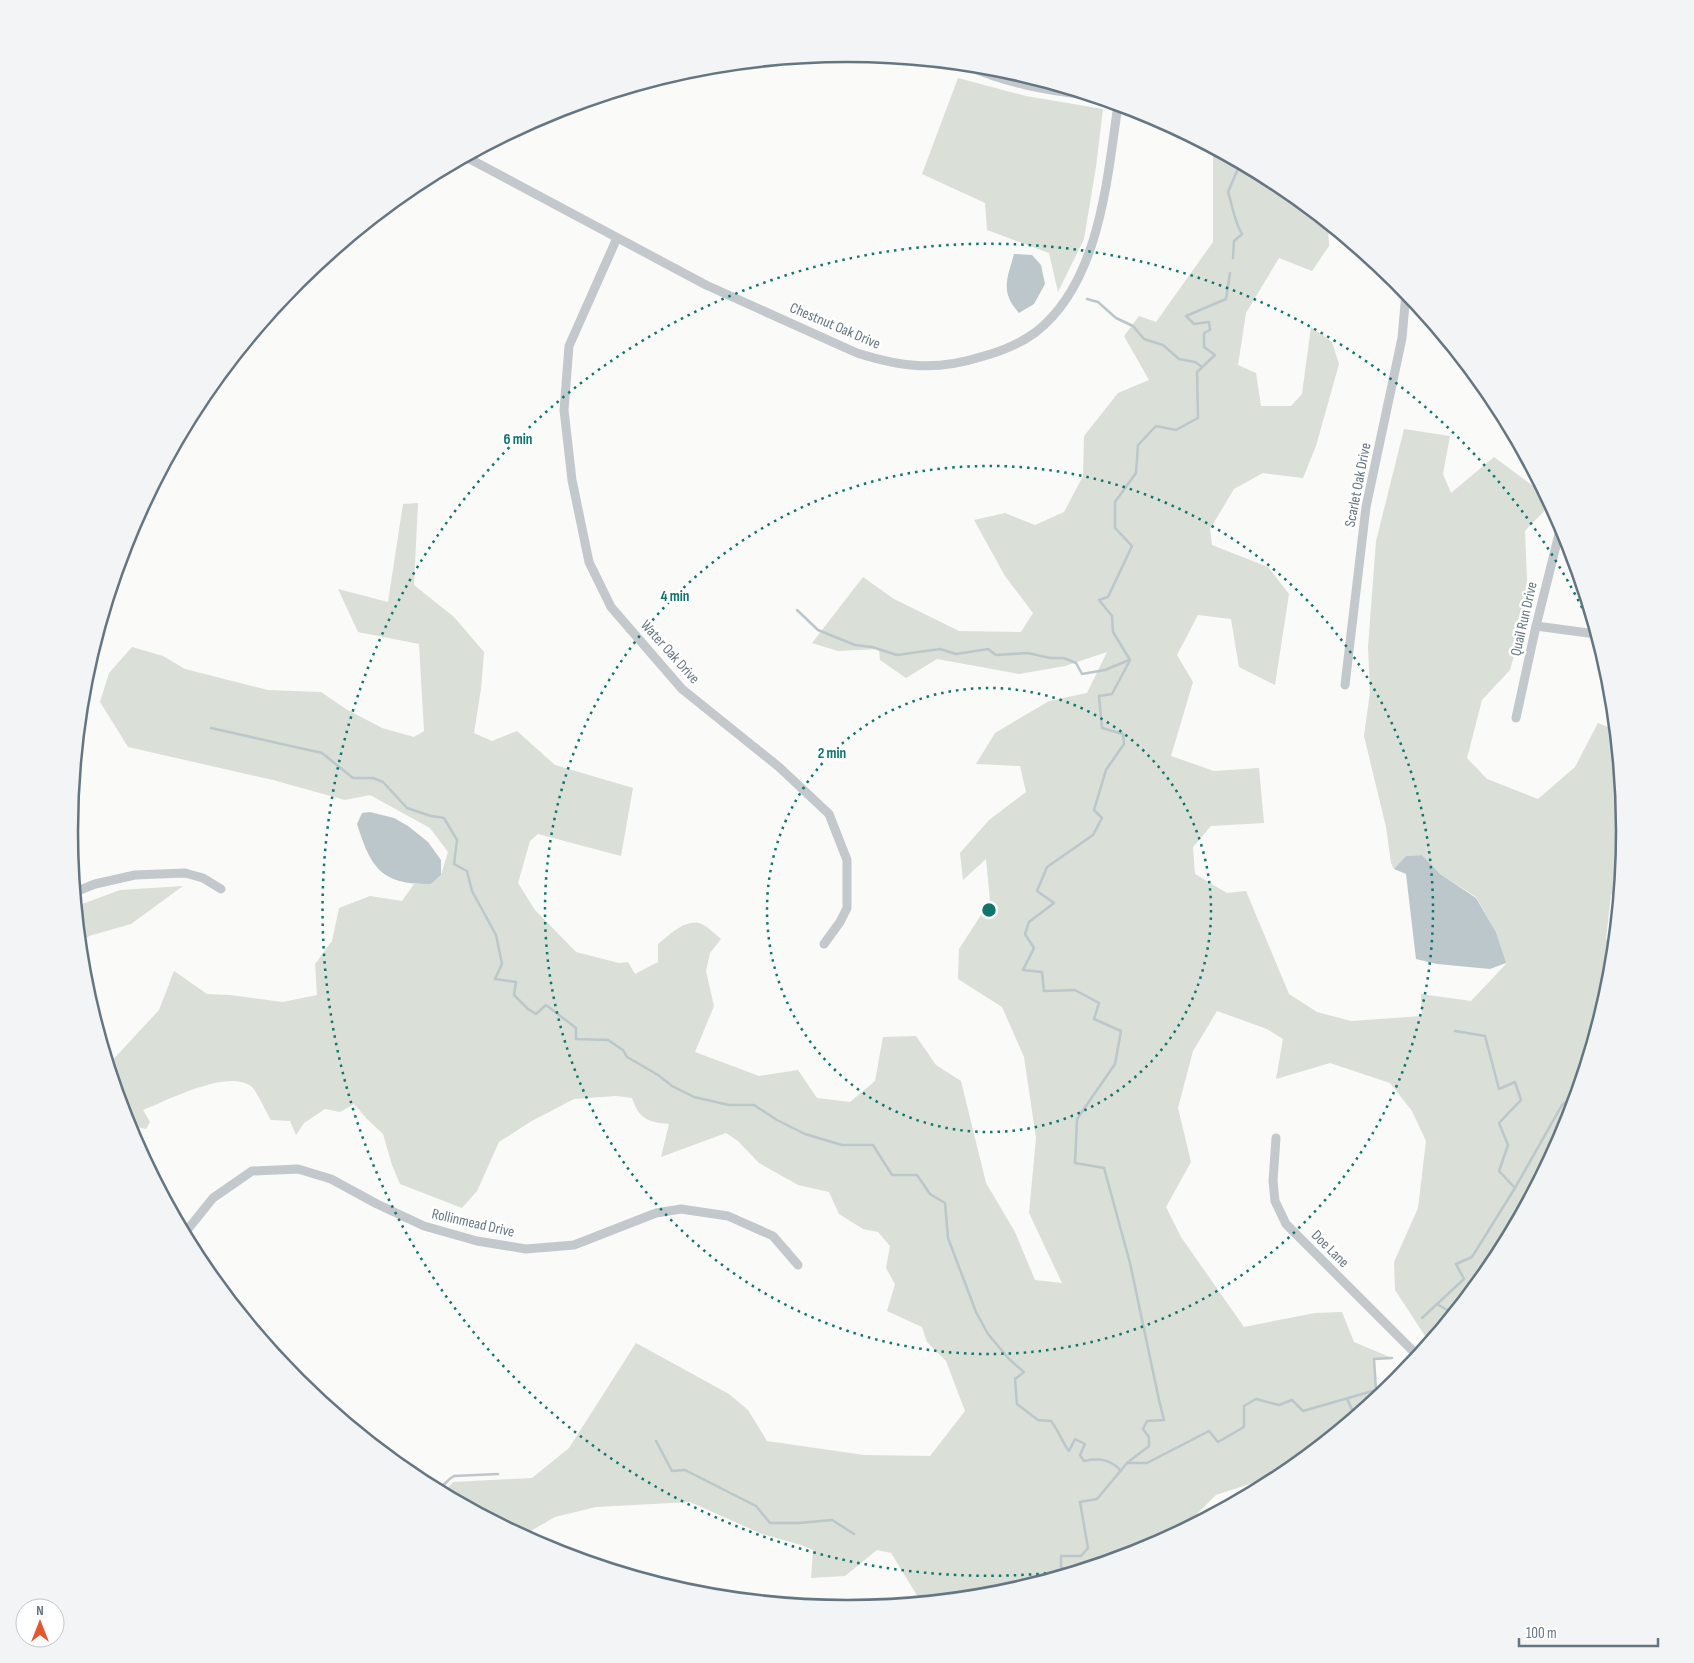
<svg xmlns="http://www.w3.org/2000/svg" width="1694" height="1663" viewBox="0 0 1694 1663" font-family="'Sofia Sans Condensed',sans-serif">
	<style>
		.green { fill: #dadfd7 }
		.water { fill: #bbc7cb }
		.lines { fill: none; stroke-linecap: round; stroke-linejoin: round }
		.stream { stroke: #bbc7cb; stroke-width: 2.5 }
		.street { stroke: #c3c8cc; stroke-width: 9 }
		.ring { fill: none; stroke: #0f766e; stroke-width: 2.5; stroke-dasharray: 2.5 5 }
		.labels { text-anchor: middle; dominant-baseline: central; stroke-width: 5; stroke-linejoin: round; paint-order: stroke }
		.street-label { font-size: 15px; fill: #657683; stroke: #fff }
		.rim { fill: none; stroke: #657683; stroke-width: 2.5 }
		.centre { fill: #0f766e; stroke: #fff; stroke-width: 2.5 }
		.ring-label { font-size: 15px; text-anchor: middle; font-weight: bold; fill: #0f766e; stroke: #fff; stroke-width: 5; stroke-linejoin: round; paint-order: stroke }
	</style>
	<rect width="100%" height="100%" fill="#fafaf8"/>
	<g class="green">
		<path d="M958 78 1026 96 1103 109 1096 167 1084 239 1058 292 1049 253 987 230 985 203 922 174Z"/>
		<path d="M1215 151 1279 185 1328 225 1329 246 1312 271 1279 258 1246 313 1238 365 1256 373 1261 406H1291L1302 394 1311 327 1332 342 1339 364 1316 446 1303 478 1263 473 1234 489 1210 529 1212 545 1268 567 1289 594 1275 685 1239 667 1231 619 1198 615 1177 655 1193 682 1171 756 1214 771 1259 768 1264 823 1211 826 1193 847 1195 874 1227 893 1246 891 1289 994 1317 1012 1351 1021 1422 1016 1421 994 1471 1001 1506 964 1496 932 1476 897 1440 874 1422 855 1406 856 1394 869 1391 863 1386 827 1364 736 1370 692 1368 647 1376 541 1404 429 1450 436 1443 474 1451 493 1494 457 1545 495 1550 505 1525 531 1528 605 1510 670 1482 700 1467 758 1487 779 1538 799 1575 767 1598 723 1615 730 1625 832 1619 889 1611 895 1606 939 1613 946 1610 984 1565 1129 1494 1264 1429 1342 1395 1290 1394 1262 1418 1208 1426 1141 1412 1111 1390 1083 1330 1063 1276 1079 1283 1039 1267 1029 1217 1011 1193 1051 1178 1108 1191 1162 1166 1207 1181 1237 1244 1327 1315 1313 1342 1312 1354 1342 1392 1358 1374 1359 1376 1390 1383 1393 1293 1467 1288 1466 1262 1480 1216 1495 1188 1523 1187 1528 1144 1550 998 1594 921 1602 891 1553 877 1550 845 1576 811 1578 813 1550 801 1545 762 1534 690 1502 596 1507 555 1517 522 1536 443 1493 453 1482 532 1478 569 1448 636 1343 729 1394 748 1410 767 1441 864 1455 930 1456 965 1411 946 1361 927 1342 922 1327 887 1311 895 1284 886 1268 890 1246 878 1232 863 1229 839 1214 829 1192 798 1185 759 1163 738 1141 726 1133 661 1157 669 1124C648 1122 639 1119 632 1098L616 1096 574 1099 530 1122 499 1142 477 1191 462 1208 400 1184 392 1165 383 1134 368 1120 354 1104 340 1112 325 1109 304 1123 296 1135 290 1121 271 1120C266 1112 257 1091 251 1086 226 1069 169 1100 143 1110L150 1122 146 1129 127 1125 109 1064 159 1010 174 971 207 994 230 995 283 1002 317 995 315 964 332 941 339 908 370 896 402 901 414 884H431L441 875 448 852 430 828 370 795 345 800 273 780 128 747 100 702 109 673 132 647 163 656 185 669 268 690 321 692 346 709 382 728 414 737 424 731 419 644 358 632 338 589 388 602 403 504 418 503 414 585 454 617 484 652 481 689 474 733 492 741 517 731 555 765 633 788 621 856 538 834 530 841 518 883 535 910 576 952 619 963 628 962 635 974 658 962V944C668 936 685 919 699 923 706 925 715 934 721 939L710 953 706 971 714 1006 695 1052 759 1076 798 1070 817 1098 850 1102 875 1081 883 1037 916 1036 936 1065 961 1081 986 1183 1015 1232 1035 1280 1062 1283 1029 1213 1036 1138 1024 1057 1002 1007 958 979 959 949 990 901 986 859 963 880 960 853 989 820 1026 792 1020 766 976 764 995 733 1049 701 1087 693 1107 652 1065 666 1019 674 937 659 906 678 880 660 879 649 838 651 812 643 863 577 894 599 959 631 1021 632 1033 613 1005 576 974 520 1005 513 1035 525 1064 512 1083 476 1084 436 1118 393 1149 380 1124 336 1139 316 1156 322 1213 242V153Z"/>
		<path d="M183 886 131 924 89 936 80 943 77 906 120 890Z"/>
	</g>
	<g class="water">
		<path d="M1014 254 1032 255 1041 265 1045 284 1034 304 1019 313C1000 292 1007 279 1014 254Z"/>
		<path d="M370 812 394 818 408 826 428 842 441 860V875L431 884C382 885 371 869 357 824L362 813Z"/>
		<path d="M1422 855 1440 874 1476 898 1496 932 1506 963 1490 969 1437 964 1416 959 1406 874 1394 869 1406 856Z"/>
	</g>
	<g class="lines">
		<g class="stream">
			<path d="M1233 258 1234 241 1242 234C1234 221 1233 207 1228 192L1240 164"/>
			<path d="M1087 299 1098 302 1116 318 1133 326 1144 339 1163 345 1179 359 1195 362 1201 366"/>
			<path d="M797 610 818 630 855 645 872 647 897 655 940 649 956 654 988 649 996 655 1028 653 1050 658H1064L1076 663 1082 674 1105 670 1129 660"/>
			<path d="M211 728 322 753 353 778H373L383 782 407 808 431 816 444 818 457 840 454 864 467 871 472 891 496 935 502 964 495 979 516 982 514 995 528 1009 536 1014 546 1005 576 1028V1039L608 1040 623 1050 627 1057 658 1075 672 1086 694 1097 729 1105H754L777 1120 805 1134 842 1145H873L892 1175H917L930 1194 945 1203 948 1238 976 1312 988 1334 1009 1359 1024 1372 1015 1379 1017 1404 1038 1420 1051 1421C1059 1431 1062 1442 1069 1451L1075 1439 1085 1444 1080 1455 1084 1461C1099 1458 1111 1459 1121 1471"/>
			<path d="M1455 1031 1485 1036 1499 1089 1515 1082 1521 1100 1499 1123 1508 1145 1499 1171 1515 1188"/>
			<path d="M1437 1304 1447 1310 1458 1307"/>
			<path d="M1422 1318 1464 1279 1456 1264 1472 1257 1515 1188 1562 1105 1576 1094"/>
			<path d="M1347 1399 1355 1416"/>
			<path d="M656 1441 672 1471 685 1470 756 1506 770 1523H799L832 1520 854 1534"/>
			<path d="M1127 1463 1149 1446V1437L1143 1429 1147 1421 1164 1420 1159 1400 1130 1263 1104 1168 1075 1163 1077 1119 1115 1064 1121 1031 1094 1019 1099 1003 1075 990 1044 991 1042 972 1023 970 1034 948 1025 934 1029 922 1054 903 1037 891 1047 867 1093 835 1102 818 1094 810 1106 770 1124 744 1123 734 1102 728 1099 696 1112 694 1130 660 1113 632 1112 616 1099 600 1108 597 1132 546 1115 528V502L1136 473 1138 445 1156 426 1176 430 1198 418 1197 372 1215 355 1204 347V333L1210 330 1209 322 1194 324 1186 316 1226 299 1230 273"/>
			<path d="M437 1490C444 1486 447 1480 454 1476L498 1474"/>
			<path d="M1069 1573 1061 1567V1556H1081L1088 1548 1080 1502 1097 1499 1127 1463H1147L1209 1431 1218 1442 1244 1427V1406L1256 1399 1279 1405 1292 1400 1303 1411 1376 1390 1374 1359 1392 1358"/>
		</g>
		<g class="street">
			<path d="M968 66C1005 83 1046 90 1087 95"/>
			<path d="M466 157 706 285 857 353C904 368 937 371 984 356 1002 351 1021 343 1036 332 1100 282 1107 179 1118 105"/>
			<path d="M617 238 569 346 564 410 572 480 589 562 611 607 682 689 779 767 829 814 847 860V908L840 922 824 944"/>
			<path d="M1536 626 1596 634"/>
			<path d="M1345 685 1366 507 1402 338 1406 293"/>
			<path d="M1516 718 1536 626 1561 526"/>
			<path d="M75 892 95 884 135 875 185 873 203 878 221 889"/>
			<path d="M1276 1138 1273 1181 1275 1201 1286 1224 1418 1356"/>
			<path d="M184 1234 213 1198 252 1171 298 1169 331 1179 377 1204 424 1226 477 1241 526 1249 574 1245 656 1213 681 1209 728 1216 773 1236 798 1265"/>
		</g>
	</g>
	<g class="ring">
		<circle cx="989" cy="910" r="222"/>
		<circle cx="989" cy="910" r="444"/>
		<path d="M1076 1570A666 666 0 1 1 1597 639"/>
	</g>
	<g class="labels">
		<g class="street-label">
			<text transform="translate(835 326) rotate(23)">Chestnut Oak Drive</text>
			<text transform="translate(1358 485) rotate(-79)">Scarlet Oak Drive</text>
			<text transform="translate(1524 619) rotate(-77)">Quail Run Drive</text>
			<text transform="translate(670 652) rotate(48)">Water Oak Drive</text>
			<text transform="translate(473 1223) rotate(13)">Rollinmead Drive</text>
			<text transform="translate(1330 1249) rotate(45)">Doe Lane</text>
		</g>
	</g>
	<path d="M0 0H1694V1663H0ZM78 831a769 769 0 1 1 1538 0a769 769 0 1 1-1538 0Z" fill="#f3f4f5" fill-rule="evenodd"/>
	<path class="rim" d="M78 831a769 769 0 1 1 1538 0a769 769 0 1 1-1538 0Z"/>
	<circle cx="989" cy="910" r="8" class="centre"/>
	<g class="ring-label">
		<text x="518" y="444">6 min</text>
		<text x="675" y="601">4 min</text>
		<text x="832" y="758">2 min</text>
	</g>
	<g transform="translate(40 1623)"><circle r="24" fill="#ffffff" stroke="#c1c8cd"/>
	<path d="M0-4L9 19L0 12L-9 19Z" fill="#e4572e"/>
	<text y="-8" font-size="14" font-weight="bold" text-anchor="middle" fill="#657683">N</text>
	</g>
	<path d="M1519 1638v8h139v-8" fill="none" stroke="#657683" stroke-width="2.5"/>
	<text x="1526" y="1638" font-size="15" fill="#657683" stroke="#ffffff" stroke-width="4" paint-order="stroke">100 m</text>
</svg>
